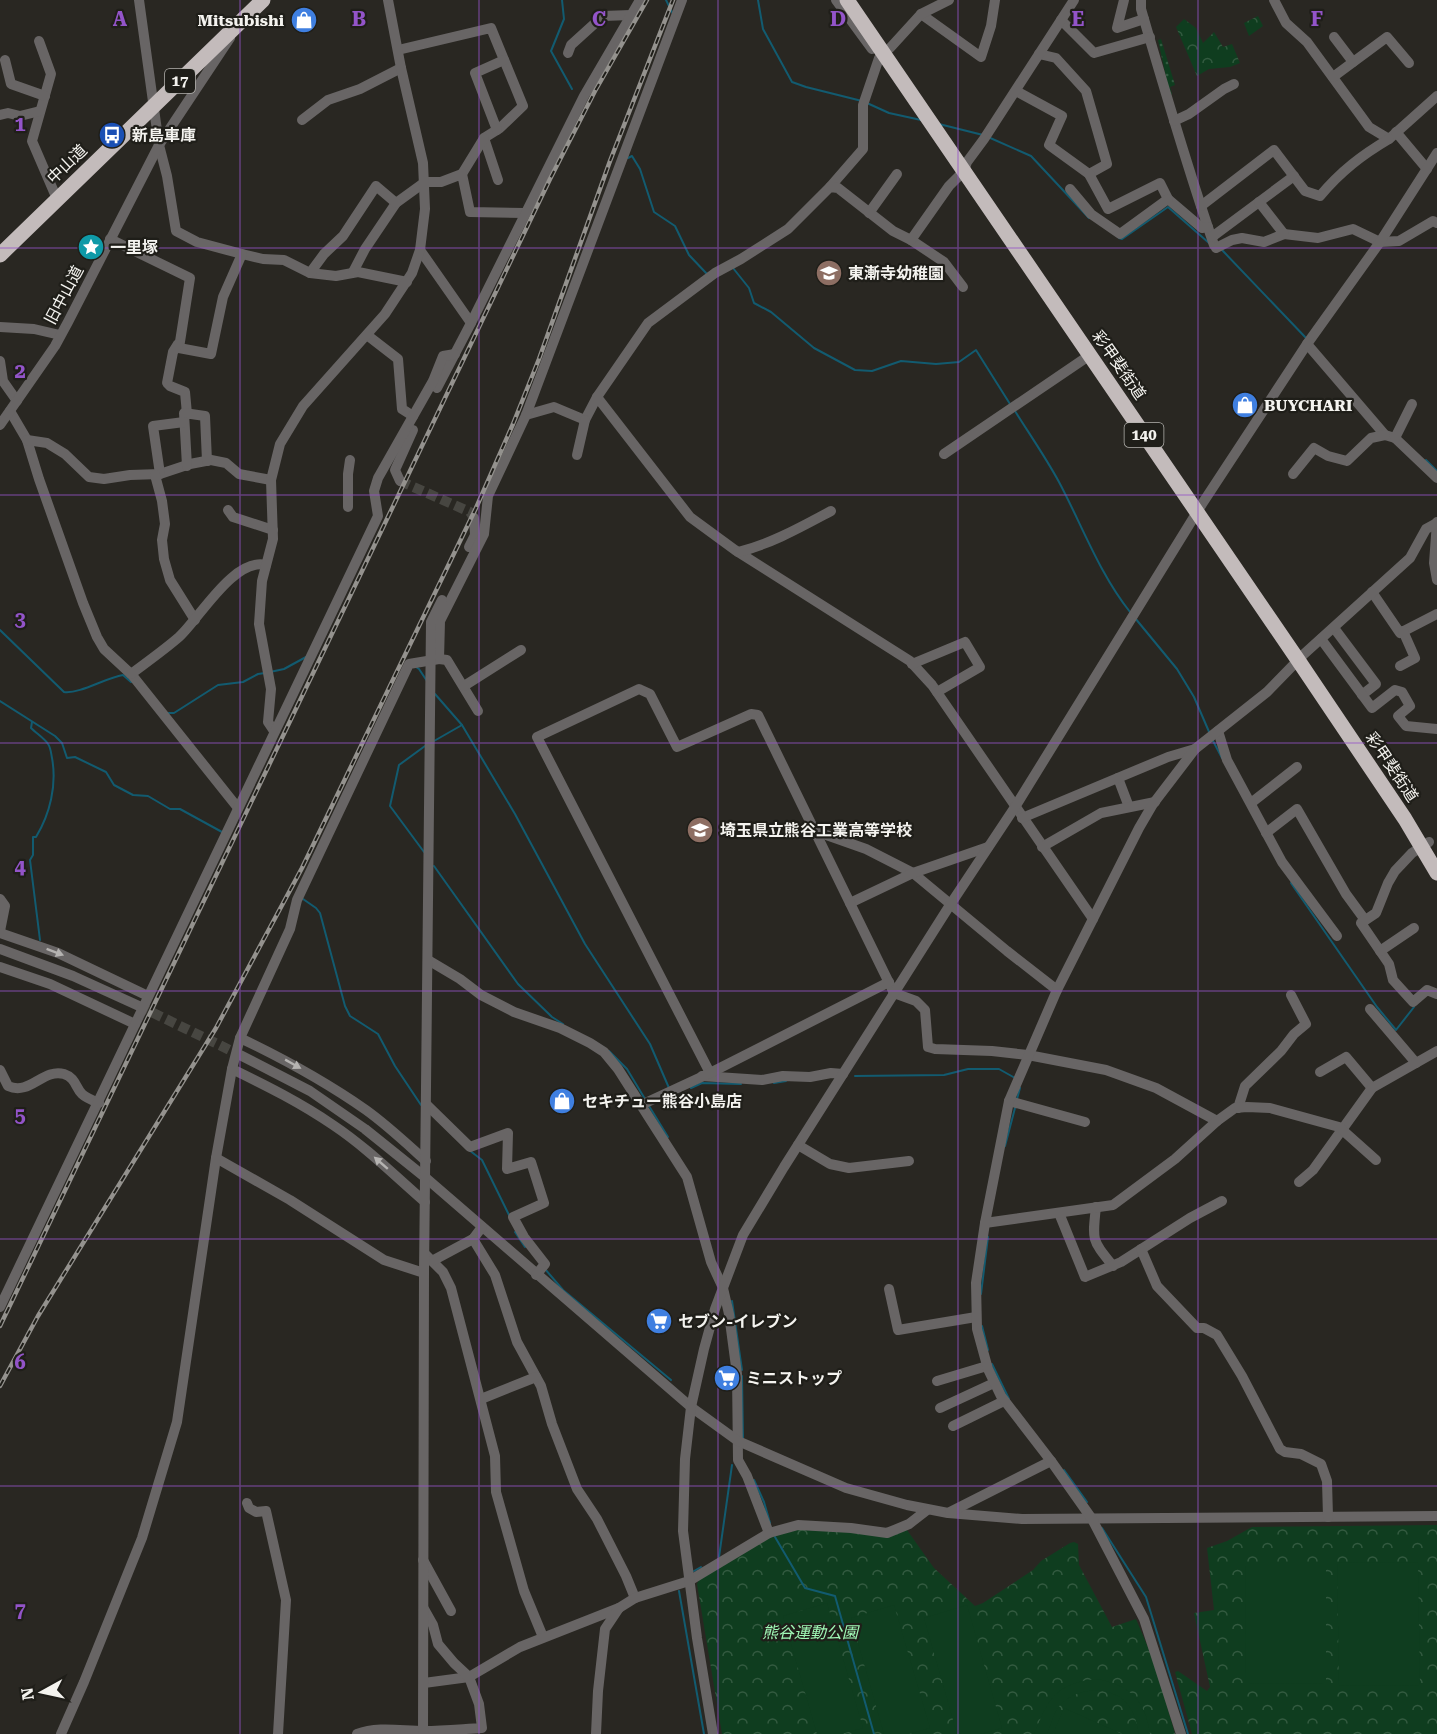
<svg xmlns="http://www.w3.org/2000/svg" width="1437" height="1734" viewBox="0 0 1437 1734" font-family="'Roboto Serif','Noto Sans JP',serif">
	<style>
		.grass { fill: url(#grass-dots) }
		.forest { fill: url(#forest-crowns) }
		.garden { fill: #0f3d1f }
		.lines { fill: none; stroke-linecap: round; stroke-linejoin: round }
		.stream { stroke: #125b70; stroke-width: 2 }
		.minor-tunnel { stroke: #474641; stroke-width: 10; stroke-dasharray: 10 5; stroke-linecap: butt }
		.minor { stroke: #686565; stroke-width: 10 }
		.highway { stroke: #c3bbbb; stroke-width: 15 }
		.rail-casing { stroke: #94928e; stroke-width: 4.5 }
		.rail { stroke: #1f1e19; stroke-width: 2; stroke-dasharray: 7; stroke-linecap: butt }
		.oneway { fill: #b5b3b1 }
		.grid { fill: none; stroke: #9354c9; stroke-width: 1.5; stroke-opacity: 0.55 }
		.labels { text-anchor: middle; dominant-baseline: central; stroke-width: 4.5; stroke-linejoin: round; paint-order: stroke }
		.shield { fill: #1f1e19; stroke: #b4b3af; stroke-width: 1.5 }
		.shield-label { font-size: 15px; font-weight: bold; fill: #f4f3ef }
		.poi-label { font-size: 16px; font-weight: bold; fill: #f4f3ef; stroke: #1f1e19; text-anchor: start }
		.street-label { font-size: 16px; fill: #f4f3ef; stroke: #1f1e19 }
		.park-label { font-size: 16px; font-style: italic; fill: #a0f8b6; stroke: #1f1e19 }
		.grid-label { font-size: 20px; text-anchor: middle; font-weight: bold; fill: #9354c9; stroke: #1f1e19; stroke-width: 4.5; stroke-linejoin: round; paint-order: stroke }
	</style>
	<defs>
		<pattern id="grass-dots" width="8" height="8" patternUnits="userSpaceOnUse" patternTransform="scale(1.5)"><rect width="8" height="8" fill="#0f3d1f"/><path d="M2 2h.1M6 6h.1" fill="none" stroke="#335a40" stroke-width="1.8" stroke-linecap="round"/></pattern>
		<pattern id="forest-crowns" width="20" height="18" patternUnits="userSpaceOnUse" patternTransform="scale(1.5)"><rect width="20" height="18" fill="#0f3d1f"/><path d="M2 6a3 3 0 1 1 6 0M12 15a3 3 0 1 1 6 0" fill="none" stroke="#335a40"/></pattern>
	</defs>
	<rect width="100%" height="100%" fill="#292722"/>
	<path class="grass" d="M1161 39 1175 85 1170 87 1172 94 1170 95 1158 40Z"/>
	<g class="forest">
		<path d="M1258 16 1263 26 1249 36 1244 23Z"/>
		<path d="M1184 19 1196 28 1203 43 1214 32 1223 47 1232 44 1240 63 1230 67 1209 69 1197 76 1176 27Z"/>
		<path d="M1437 1525V1734H1192L1175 1672 1178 1671 1207 1691 1210 1687 1194 1613 1214 1610 1207 1548 1227 1541 1252 1527Z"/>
		<path d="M796 1528 907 1530 934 1568 975 1606 983 1603 1033 1570 1041 1561 1070 1543 1074 1542 1078 1544 1079 1565 1112 1627 1136 1619 1155 1664 1175 1734H722L697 1584 699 1580 772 1534Z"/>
	</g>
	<g class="garden">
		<path d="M1418 1562 1420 1685 1339 1686 1337 1563Z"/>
		<path d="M1245 1563H1326V1683L1246 1684Z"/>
		<path d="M827 1603 863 1728 841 1734H817L783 1616Z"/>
		<path d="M894 1605 930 1728 909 1734H884L851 1618Z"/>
		<path d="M967 1605 1002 1728 981 1734H957L924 1618Z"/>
		<path d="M1096 1679C1129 1684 1146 1701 1150 1734H1139C1137 1726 1136 1718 1132 1711 1119 1685 1080 1685 1061 1704 1054 1711 1051 1725 1047 1734H1034C1049 1699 1054 1684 1096 1679Z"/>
		<path d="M1064 1708 1122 1734H1053Z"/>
	</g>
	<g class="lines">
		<g class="stream">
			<path d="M562 0 564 19 551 51 572 89"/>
			<path d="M666 0 673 14"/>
			<path d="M758 0 763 29 792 82 806 87 862 101"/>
			<path d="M867 103 889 113 921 120"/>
			<path d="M939 124 983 135"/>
			<path d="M988 137 1031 156 1089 218"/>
			<path d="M628 158 632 156 640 169 654 212 675 226 689 255 707 274"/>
			<path d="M1119 238 1122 239 1168 207 1209 243"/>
			<path d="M1222 250 1307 339"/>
			<path d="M733 268 749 288 754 303 771 312 814 348 855 370 872 371 901 361 936 364 959 362 976 350 1010 404"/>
			<path d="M1015 411C1030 435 1046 458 1059 482 1082 525 1099 573 1130 612"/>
			<path d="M1426 460 1437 471"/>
			<path d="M1135 618 1177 669 1194 697 1210 734"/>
			<path d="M0 630 64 692C80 694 105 678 123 675L131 682 132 681"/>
			<path d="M416 667 419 669 427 681"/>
			<path d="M270 672 284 669 306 657"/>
			<path d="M435 694 462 725 515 814 585 944 650 1044 669 1088"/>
			<path d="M0 701 55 736 62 743 67 758 75 757 106 772 114 785 133 795 148 796 170 809H180L222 832"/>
			<path d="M167 713H174L218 685 243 682 258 674 265 673"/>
			<path d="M32 722 31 728C36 733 45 739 48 744 51 748 51 754 52 758 57 785 50 814 36 837H33V855L30 860 40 940"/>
			<path d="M1212 739 1222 758"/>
			<path d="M434 741 462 725"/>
			<path d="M424 852 390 806 399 765 425 746"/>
			<path d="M434 866 518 984 552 1017 563 1024"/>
			<path d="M1291 883 1377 1007 1396 1030 1414 1007"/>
			<path d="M303 899 316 908 320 913 345 1006 350 1016 378 1034 395 1066 421 1105"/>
			<path d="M609 1051 627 1069 645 1099"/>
			<path d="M855 1076 944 1075 968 1069H999L1015 1078"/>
			<path d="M774 1083 786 1081"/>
			<path d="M691 1088 702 1083 741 1084"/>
			<path d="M1017 1099 1020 1088"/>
			<path d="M649 1106 668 1137"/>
			<path d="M1005 1146 1015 1108"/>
			<path d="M469 1150 482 1160 509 1215"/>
			<path d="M515 1232 525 1247"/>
			<path d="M545 1269 563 1290 671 1380"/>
			<path d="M981 1294 988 1237"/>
			<path d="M732 1301 742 1370"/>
			<path d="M982 1326 988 1350"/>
			<path d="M992 1364 1009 1399"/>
			<path d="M742 1376 743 1439"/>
			<path d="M1064 1470 1087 1502"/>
			<path d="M754 1480 764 1502 770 1523"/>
			<path d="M1102 1528 1146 1597 1188 1734"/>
			<path d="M775 1537 805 1588 835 1596 874 1734"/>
			<path d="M719 1557 732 1465"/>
			<path d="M694 1571 701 1567"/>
			<path d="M679 1591 704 1734"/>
		</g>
		<g class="minor-tunnel">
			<path d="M400 481 470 512 474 518"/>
			<path d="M139 1006 240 1055"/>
		</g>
		<g class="minor">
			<path d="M139 0 159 145 167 176 176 231 197 242 242 254 263 259 284 260 310 273 336 276 358 272 407 282"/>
			<path d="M836 0 872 49"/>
			<path d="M1124 0 1117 28 1144 19"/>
			<path d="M1141 0V9C1164 88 1187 167 1214 245"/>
			<path d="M1274 0 1286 23 1307 42 1369 127 1389 139 1437 96"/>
			<path d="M921 14 981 57 991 26 995 0"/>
			<path d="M1061 20 1094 53 1150 37"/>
			<path d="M1334 37 1353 62"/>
			<path d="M39 41 51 74 32 141 57 199"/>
			<path d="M890 48 921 14 949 0"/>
			<path d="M398 50 491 28 523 106 500 128 484 138 498 180"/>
			<path d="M568 53 571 45 603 16 631 15"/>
			<path d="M1039 54 1056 58 1086 91 1107 164 1089 174"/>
			<path d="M5 60 11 84 45 96"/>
			<path d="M1333 77 1387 37 1409 63"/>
			<path d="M1016 91 1062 116 1049 145 1089 174 1108 209 1160 183 1168 199 1202 228 1208 227"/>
			<path d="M0 115 8 113 20 116 40 111"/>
			<path d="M302 120 328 100 360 89 401 68"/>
			<path d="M1174 121 1189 114 1224 89 1234 84"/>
			<path d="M497 130 475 73 504 60"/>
			<path d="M1396 132 1427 169"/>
			<path d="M462 174 484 138"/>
			<path d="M830 187 863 149V105L879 58"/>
			<path d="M1070 189 1091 214 1120 234 1168 199"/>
			<path d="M1201 206 1274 150 1305 191 1320 196C1341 171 1362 155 1389 139"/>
			<path d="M869 213 897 174"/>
			<path d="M1284 234 1318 238 1353 229 1380 242 1399 241 1433 221 1437 223"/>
			<path d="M1212 237 1294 176"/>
			<path d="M110 239 190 278 179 348 211 354 223 297 242 254"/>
			<path d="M911 240 944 262 963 287"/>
			<path d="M1216 248 1232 240 1242 238 1264 242 1284 234 1259 202"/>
			<path d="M420 250 471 323"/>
			<path d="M353 272 365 249 396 203 425 182H441L462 174 470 212 524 213"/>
			<path d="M310 273 324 254 343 236 376 186 396 203"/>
			<path d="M0 327 34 329 60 335"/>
			<path d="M367 335 398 359 402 409 413 416"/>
			<path d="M178 344 173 352 167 383 170 386 185 392 187 414"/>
			<path d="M1307 344 1385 435 1395 438 1437 478"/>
			<path d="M0 361 3 381 17 401"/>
			<path d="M437 388 471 323 584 96 640 0"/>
			<path d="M597 397 690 517 735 550 910 661 932 685 1093 919"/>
			<path d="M10 411 27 440 39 479 83 603 97 637 104 649 132 675 238 808"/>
			<path d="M526 415 554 407 585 420 597 397 648 323 715 273 741 259 788 229 830 187 838 188 893 231 911 240 949 186 964 171 967 162 984 139 1074 0"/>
			<path d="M0 425 55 346 68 322 159 145 230 38"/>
			<path d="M1395 438 1412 404"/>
			<path d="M27 440 47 443 65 454 89 477 104 479 130 475 160 474 190 464 211 460 226 463 239 474 271 480"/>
			<path d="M944 454 1090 355"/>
			<path d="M577 455 585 420"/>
			<path d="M187 466 184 413 205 416 207 461"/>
			<path d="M160 474 153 426 184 422"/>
			<path d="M1293 474 1314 448 1328 456 1347 461 1371 438 1385 435"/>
			<path d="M155 475 162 501 165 524 162 540 164 559 170 580 195 620"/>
			<path d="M400 481 395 470 413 430"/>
			<path d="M348 507V474L350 460"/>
			<path d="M228 510 233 517 273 530"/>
			<path d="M1437 522 1434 563 1437 580"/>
			<path d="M469 547 475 535 474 518"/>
			<path d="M738 552C771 544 801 527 831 511"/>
			<path d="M1372 592 1400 633 1437 614"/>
			<path d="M1334 628 1376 684 1362 695"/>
			<path d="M1321 639 1372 708 1395 690 1402 692 1410 706 1398 716 1406 726 1437 729"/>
			<path d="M439 659 447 660 478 711"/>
			<path d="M912 664 965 642 980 667 937 692"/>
			<path d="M1400 666 1415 658 1403 631"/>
			<path d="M131 674C147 662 164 650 179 637 199 619 234 557 266 565"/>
			<path d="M464 686 521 650"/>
			<path d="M274 731 268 722 271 689 259 624 262 581 273 539 271 480 280 444 303 406 385 314 412 273 420 250 425 209 423 163 401 68 388 0"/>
			<path d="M1218 731 1227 760 1282 862 1337 936"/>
			<path d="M1118 778 1129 807"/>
			<path d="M1251 803 1297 767"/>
			<path d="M1022 818 1168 757 1195 749"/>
			<path d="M815 831 866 849 913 873 1007 951 1057 990"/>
			<path d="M1266 833 1297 809 1346 894 1365 920"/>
			<path d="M1429 842 1412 853 1395 871 1388 883 1376 913 1361 923 1389 964 1393 980 1413 1002 1427 990 1437 994"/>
			<path d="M1042 847 1101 813 1155 802"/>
			<path d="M0 899 5 906 0 931"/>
			<path d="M850 903 913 873 988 847"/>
			<path d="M0 933 58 953 148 996"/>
			<path d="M0 949 73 976 139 1006"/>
			<path d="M1380 951 1414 928"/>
			<path d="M428 960 460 979 481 995 514 1012 560 1028 590 1043 604 1052 618 1069 687 1177 711 1262 723 1288 729 1314 737 1374 738 1460 747 1476 769 1533"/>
			<path d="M0 967 50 984 135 1024"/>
			<path d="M1370 1009 1416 1063"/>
			<path d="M240 1038C284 1059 326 1082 366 1110 387 1125 406 1143 426 1161"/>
			<path d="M240 1055 310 1091 365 1129 426 1178 691 1407 738 1441 846 1488 907 1505 948 1513 1022 1519 1437 1516"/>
			<path d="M232 1069C267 1086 301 1103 333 1125 366 1147 395 1176 425 1202"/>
			<path d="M0 1070 8 1086C30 1096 43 1068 64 1074 76 1078 75 1087 82 1094 86 1098 94 1101 99 1103"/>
			<path d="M1320 1072 1346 1057 1372 1088"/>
			<path d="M710 1073 537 737 639 689 650 694 677 747 751 714 758 715 894 993 916 1001 925 1010 928 1047 935 1049 992 1051 1028 1055 1106 1070 1156 1088 1217 1121"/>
			<path d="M702 1076 762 1080 783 1076 810 1077 831 1073 843 1074"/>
			<path d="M1009 1101 1085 1122"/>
			<path d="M427 1105 470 1147 508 1133 507 1169 531 1162 544 1203 513 1217 524 1237 545 1264 536 1275"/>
			<path d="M641 1105 710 1073 889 982"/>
			<path d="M1238 1108 1245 1086 1281 1051 1294 1034 1306 1024 1291 995"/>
			<path d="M798 1145 830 1164 849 1168 909 1161"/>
			<path d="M216 1158 290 1200 384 1260 424 1273"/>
			<path d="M1299 1182 1313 1170 1372 1088 1437 1051"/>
			<path d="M1096 1207C1092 1241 1092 1240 1113 1266"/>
			<path d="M1059 1213 1085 1277 1121 1262 1190 1218 1222 1201"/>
			<path d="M985 1223 1113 1205 1175 1159 1217 1121 1235 1108 1247 1107 1270 1108 1339 1127 1376 1160"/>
			<path d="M482 1227 473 1239 495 1275 517 1342 541 1386 552 1424 577 1489 597 1519 626 1576 635 1598"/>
			<path d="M1141 1249 1157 1286 1197 1328H1204L1217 1335 1242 1376 1280 1449 1285 1452 1301 1454 1321 1464 1327 1481 1328 1517"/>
			<path d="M425 1254 443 1272 451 1288 495 1456 496 1492 524 1591 543 1637"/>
			<path d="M432 1261 473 1239"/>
			<path d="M889 1289 898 1330 976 1317"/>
			<path d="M0 1307 378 516 374 491 378 478 433 381 443 356 455 354"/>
			<path d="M937 1381 987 1366"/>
			<path d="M481 1399 536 1377"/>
			<path d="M940 1408 994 1383"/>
			<path d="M953 1426 1004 1401"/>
			<path d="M247 1503 249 1508 256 1512 266 1511 286 1600 278 1734"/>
			<path d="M950 1512 1051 1461"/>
			<path d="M423 1560 451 1611"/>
			<path d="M424 1683 469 1677 520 1647 619 1608 635 1598 689 1581 769 1533 798 1525 851 1528 887 1533 909 1524 927 1510"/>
			<path d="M61 1734 84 1682 142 1538 177 1422 216 1158 232 1069 240 1038 290 929 297 900 409 664 439 659 440 621 484 534 488 496 526 415 682 0"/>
			<path d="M357 1734C378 1726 402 1731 424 1731 443 1731 463 1729 482 1728L479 1704 469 1677 454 1663 438 1644 433 1625 424 1609"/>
			<path d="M423 1734 424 1273 431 622 442 600"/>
			<path d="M596 1734 598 1691 605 1629 619 1608"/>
			<path d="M713 1734 697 1638 683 1531 685 1459 691 1407 704 1349 715 1309 743 1235 784 1167 950 905 1015 807 1202 504 1307 344 1380 242 1437 153"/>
			<path d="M1181 1734 1144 1619 1092 1519 1051 1461 1001 1396 988 1369 977 1329 976 1283 985 1223 1009 1101 1057 990 1139 828 1153 804 1195 749 1267 692 1304 654 1410 558 1426 529 1437 523"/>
		</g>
		<g class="highway">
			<path d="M847 0 1298 660 1405 819 1437 873"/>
			<path d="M0 255 263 0"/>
		</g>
		<defs>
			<g id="rail">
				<path d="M0 1326 550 179 595 91 647 0"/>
				<path d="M0 1386 38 1316 216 1028 302 868 476 508 513 424 539 359 610 161 673 0"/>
			</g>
		</defs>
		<use href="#rail" class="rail-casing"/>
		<use href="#rail" class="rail"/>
	</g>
	<defs><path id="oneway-solid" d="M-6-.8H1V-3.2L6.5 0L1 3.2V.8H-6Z" transform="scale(1.5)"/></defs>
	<g class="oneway">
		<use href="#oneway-solid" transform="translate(55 952) rotate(21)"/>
		<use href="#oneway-solid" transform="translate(293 1064) rotate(29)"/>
		<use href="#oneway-solid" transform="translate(381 1163) rotate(-139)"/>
	</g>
	<path class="grid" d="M240 0V1734M479 0V1734M718 0V1734M958 0V1734M1198 0V1734M0 248H1437M0 495H1437M0 743H1437M0 991H1437M0 1239H1437M0 1486H1437"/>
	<defs>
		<symbol id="shop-disc" viewBox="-11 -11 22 22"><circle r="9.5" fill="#3f7fe0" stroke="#1f1e19"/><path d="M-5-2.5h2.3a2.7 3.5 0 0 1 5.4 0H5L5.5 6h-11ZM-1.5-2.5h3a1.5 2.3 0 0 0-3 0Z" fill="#fff"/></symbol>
		<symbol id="bus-disc" viewBox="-11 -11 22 22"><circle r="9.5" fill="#1a4fb4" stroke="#1f1e19"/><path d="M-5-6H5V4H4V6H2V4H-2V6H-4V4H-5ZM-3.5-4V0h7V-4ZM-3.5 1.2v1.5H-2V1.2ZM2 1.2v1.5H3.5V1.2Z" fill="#fff"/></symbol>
		<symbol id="sight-disc" viewBox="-11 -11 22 22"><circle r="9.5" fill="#0f9aa8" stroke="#1f1e19"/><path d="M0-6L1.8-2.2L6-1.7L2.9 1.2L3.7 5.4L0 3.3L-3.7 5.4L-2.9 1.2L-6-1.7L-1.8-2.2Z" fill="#fff"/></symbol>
		<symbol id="school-disc" viewBox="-11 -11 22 22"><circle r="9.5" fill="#8d6e63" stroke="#1f1e19"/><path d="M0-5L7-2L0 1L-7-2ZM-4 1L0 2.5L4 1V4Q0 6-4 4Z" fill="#fff"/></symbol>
		<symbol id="supermarket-disc" viewBox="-11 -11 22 22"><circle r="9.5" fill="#3f7fe0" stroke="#1f1e19"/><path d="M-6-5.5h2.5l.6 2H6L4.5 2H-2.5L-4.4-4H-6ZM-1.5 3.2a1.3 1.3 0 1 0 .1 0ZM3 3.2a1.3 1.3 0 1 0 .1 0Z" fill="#fff"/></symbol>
	</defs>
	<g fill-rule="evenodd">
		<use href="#shop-disc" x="289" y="5" width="30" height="30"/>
		<use href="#bus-disc" x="97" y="120" width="30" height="30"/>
		<use href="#sight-disc" x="76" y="232" width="30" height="30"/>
		<use href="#school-disc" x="814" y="258" width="30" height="30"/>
		<use href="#shop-disc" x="1230" y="390" width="30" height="30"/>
		<use href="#school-disc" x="685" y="815" width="30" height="30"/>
		<use href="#shop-disc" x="547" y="1086" width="30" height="30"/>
		<use href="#supermarket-disc" x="644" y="1306" width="30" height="30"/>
		<use href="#supermarket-disc" x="712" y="1363" width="30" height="30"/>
	</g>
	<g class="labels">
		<g class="shield">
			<rect x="165" y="69" width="30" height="24" rx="4.5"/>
			<rect x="1124.5" y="423" width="39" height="24" rx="4.5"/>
		</g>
		<g class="shield-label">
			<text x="180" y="81">17</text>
			<text x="1144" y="435">140</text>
		</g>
		<g class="poi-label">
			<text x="284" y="20" text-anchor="end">Mitsubishi</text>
			<text x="132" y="135">新島車庫</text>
			<text x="110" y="247">一里塚</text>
			<text x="848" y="273">東漸寺幼稚園</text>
			<text x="1264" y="405">BUYCHARI</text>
			<text x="720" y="830">埼玉県立熊谷工業高等学校</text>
			<text x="582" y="1101">セキチュー熊谷小島店</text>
			<text x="678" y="1321">セブン-イレブン</text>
			<text x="746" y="1378">ミニストップ</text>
		</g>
		<g class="street-label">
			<text transform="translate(67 164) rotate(-44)">中山道</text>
			<text transform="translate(64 295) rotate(-62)">旧中山道</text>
			<text transform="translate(1119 365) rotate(55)">彩甲斐街道</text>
			<text transform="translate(1392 767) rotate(56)">彩甲斐街道</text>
		</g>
		<g class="park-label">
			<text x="810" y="1632">熊谷運動公園</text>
		</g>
	</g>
	<g class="grid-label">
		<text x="120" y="26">A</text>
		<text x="359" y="26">B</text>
		<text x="599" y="26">C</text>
		<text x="838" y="26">D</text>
		<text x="1078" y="26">E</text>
		<text x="1317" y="26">F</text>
		<text x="20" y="131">1</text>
		<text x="20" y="378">2</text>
		<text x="20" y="626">3</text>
		<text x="20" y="874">4</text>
		<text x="20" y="1122">5</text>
		<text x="20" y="1369">6</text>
		<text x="20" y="1617">7</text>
	</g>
	<g transform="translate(42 1692) rotate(262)" stroke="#1f1e19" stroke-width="4.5" paint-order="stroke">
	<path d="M0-4.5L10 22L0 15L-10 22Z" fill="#f4f3ef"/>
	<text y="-9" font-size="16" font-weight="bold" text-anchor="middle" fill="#f4f3ef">N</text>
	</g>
</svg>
